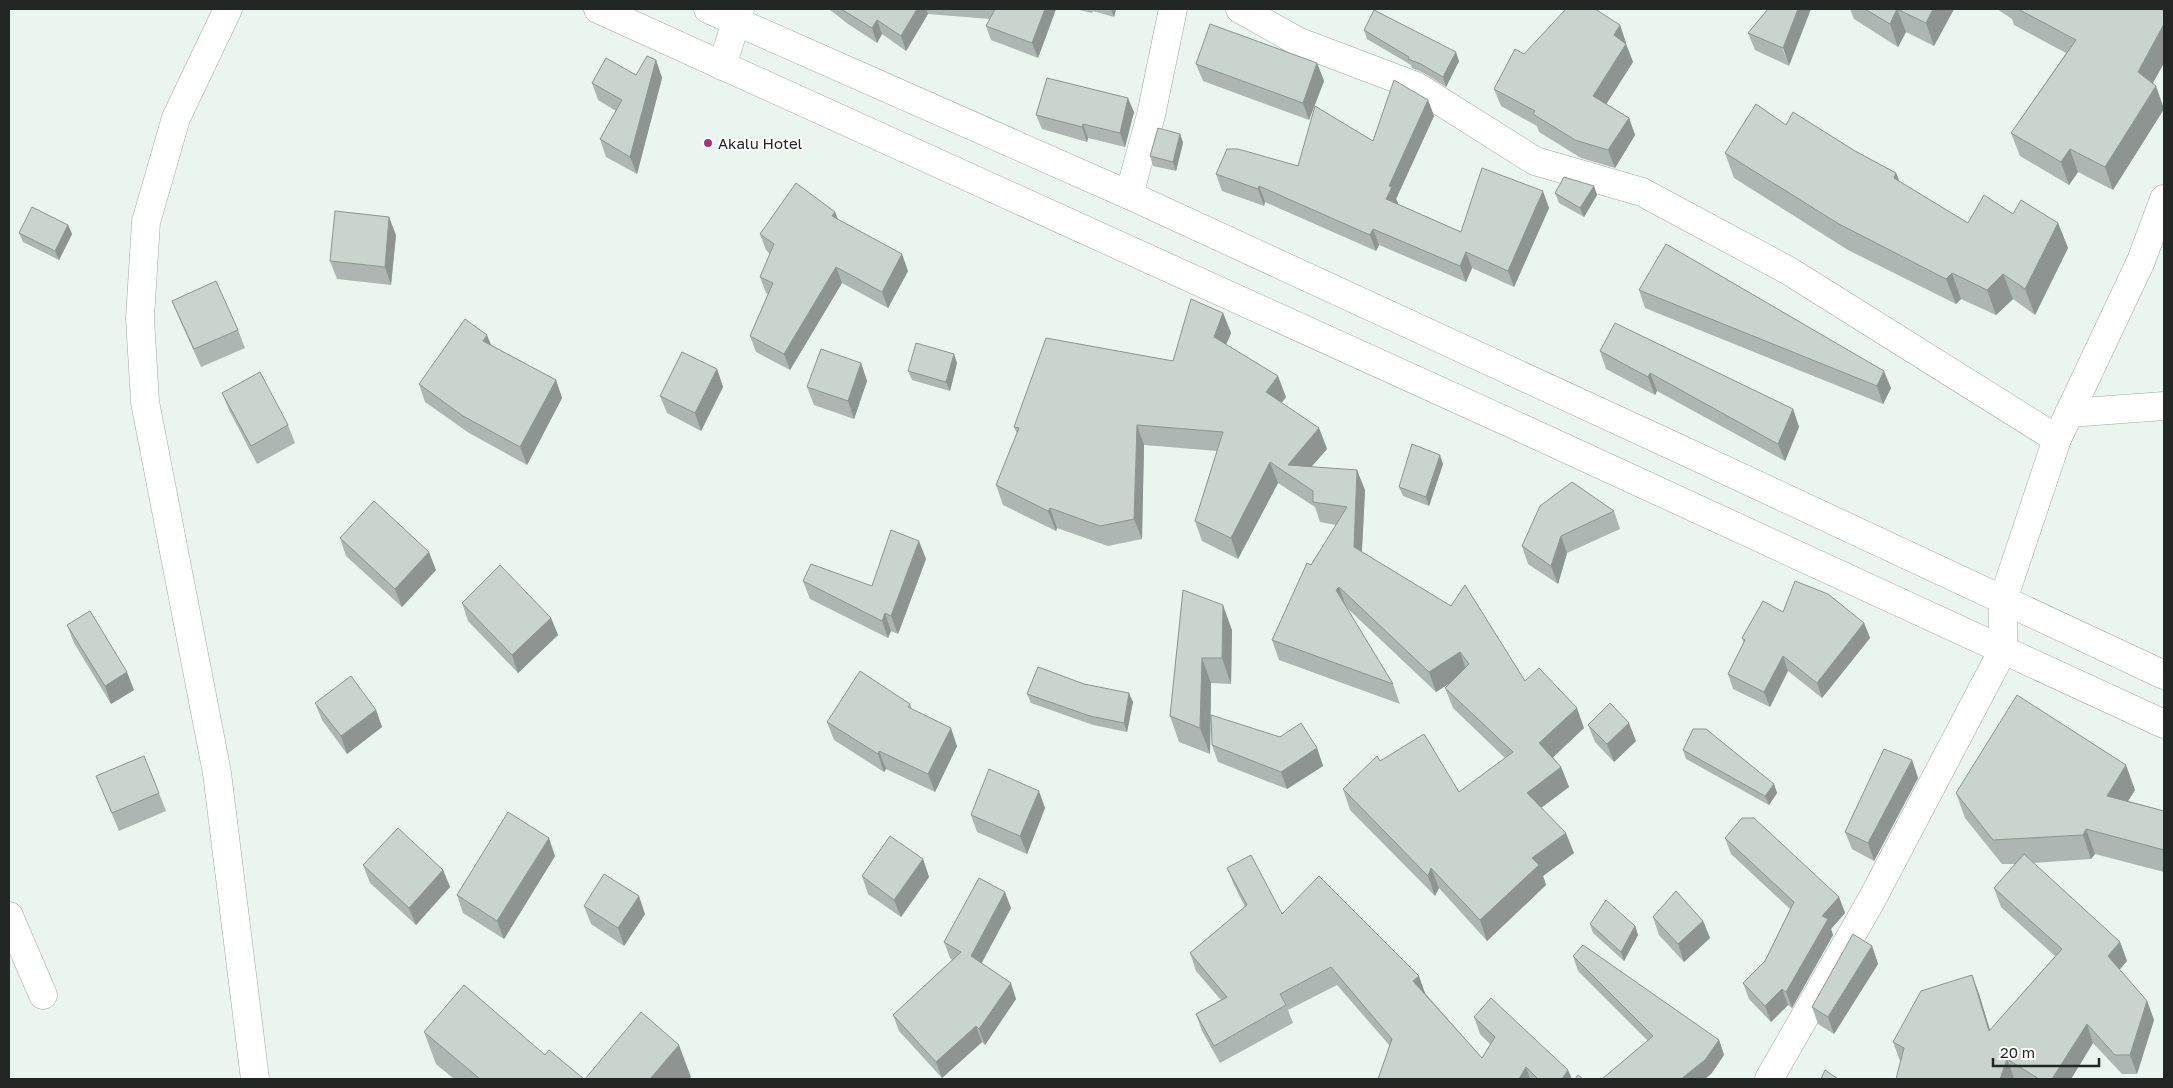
<svg xmlns="http://www.w3.org/2000/svg" width="2173" height="1088" viewBox="0 0 2173 1088" font-family="'Golos Text',sans-serif">
	<style>
		.lines { fill: none; stroke-linecap: round; stroke-linejoin: round }
		.minor-casing { stroke: #9ea9a3; stroke-width: 29 }
		.tertiary-casing { stroke: #9ea9a3; stroke-width: 29 }
		.minor { stroke: #fff; stroke-width: 28 }
		.tertiary { stroke: #fff; stroke-width: 28 }
		.wall { fill: #adb6b2 }
		.shaded-wall { fill: #8d9491 }
		.building { fill: #c9d4cf; stroke: #8d9491 }
		.poi-dot { fill: #af307e; stroke: #fff; stroke-width: 2 }
		.labels { text-anchor: middle; dominant-baseline: central; stroke-width: 4; stroke-linejoin: round; paint-order: stroke }
		.poi-label { font-size: 15px; fill: #222624; stroke: #fff; text-anchor: start }
	</style>
	<rect width="100%" height="100%" fill="#eaf5ef"/>
	<g class="lines">
		<defs>
			<g id="minor">
				<path d="M1240 9 1297 41 1416 86 1535 161 1642 192 1789 271 2057 439"/>
				<path d="M722 66 740 9"/>
				<path d="M1129 195 1151 115 1173 9"/>
				<path d="M2069 413 2164 406"/>
				<path d="M9 916 43 995"/>
				<path d="M1769 1079 1871 901 2003 650V600L2057 439 2141 261 2164 199"/>
			</g>
			<g id="tertiary">
				<path d="M228 9 176 118 146 222 140 318 145 402 217 773 255 1079"/>
				<path d="M598 9 1530 432 2164 724"/>
				<path d="M708 9 1129 195 1680 449 2164 675"/>
			</g>
		</defs>
		<use href="#minor" class="minor-casing"/>
		<use href="#tertiary" class="tertiary-casing"/>
		<use href="#minor" class="minor"/>
		<use href="#tertiary" class="tertiary"/>
	</g>
	<g class="wall">
		<path d="M829 9H1056L1038 58 991 40 986 26 990 19 928 14 906 51 882 34 877 43 848 24Z"/>
		<path d="M1075 9H1116L1114 17 1093 11 1092 13Z"/>
		<path d="M1768 9 1789 66 1755 50 1748 33Z"/>
		<path d="M1850 9H1954L1934 46 1906 32 1898 47 1854 19Z"/>
		<path d="M1997 9H2161L2164 11V63L2153 83 2164 108V109L2113 190 2078 172 2069 185 2020 156 2011 133 2066 53 2014 25 2012 19Z"/>
		<path d="M1620 25 1626 43V44L1633 62 1606 104 1629 118 1635 135 1615 168 1581 158 1539 132 1537 126 1501 106 1494 89 1524 54Z"/>
		<path d="M1364 30 1459 61 1446 87 1424 73 1412 68 1411 65 1367 39Z"/>
		<path d="M656 60 662 78 637 174 606 157 600 139 616 111 598 100 592 83 636 75Z"/>
		<path d="M1317 63 1324 81 1309 120 1203 81 1196 64Z"/>
		<path d="M1428 100 1434 116 1396 199 1398 203 1397 204 1461 232 1549 208 1514 287 1472 268 1466 282 1379 245 1376 251 1265 202 1264 206 1222 191 1216 174 1298 166 1373 141Z"/>
		<path d="M1134 112 1125 147 1088 138 1087 142 1042 129 1036 115Z"/>
		<path d="M1786 125 1855 151 1896 173 1900 182 1968 223 2013 214 2058 223 2068 248 2035 315 2013 299 1996 315 1961 299 1956 304 1848 250 1734 178 1725 153Z"/>
		<path d="M1180 134 1183 143 1176 171 1153 166 1150 156Z"/>
		<path d="M1594 186 1597 195 1584 217 1559 203 1555 193Z"/>
		<path d="M835 212 838 219 908 271 888 308 842 283 790 370 756 352 750 336 768 294 766 293 760 277 770 254 766 250 760 234Z"/>
		<path d="M68 225 72 234 59 260 23 242 19 233Z"/>
		<path d="M396 235 391 285 337 279 330 261Z"/>
		<path d="M1639 290 1891 388 1883 404 1645 308Z"/>
		<path d="M172 301 238 330 245 348 201 367 179 318Z"/>
		<path d="M1223 313 1231 333 1226 344 1286 397 1281 403 1319 428 1327 449 1311 467 1365 490 1362 552 1584 728 1553 757 1561 767 1569 787 1541 808 1574 853 1543 876 1546 885 1487 941 1439 888 1435 896 1350 810 1343 789 1380 761 1459 792 1505 758 1453 708 1445 688 1450 683 1436 692 1346 607 1393 684 1400 704 1279 660 1272 640 1311 565 1336 525 1320 522 1315 507 1278 483 1238 559 1202 541 1195 521 1217 451 1144 445 1142 539 1108 546 1057 528 1056 531 1003 505 996 485 1017 434 1014 427 1173 361Z"/>
		<path d="M491 345 556 380 562 398 527 465 469 433 425 402 419 384Z"/>
		<path d="M1600 351 1793 409 1799 427 1785 461 1657 391 1655 395 1606 369Z"/>
		<path d="M861 363 867 381 854 419 814 405 807 387Z"/>
		<path d="M957 363 950 391 912 380 908 371Z"/>
		<path d="M717 369 723 387 701 431 667 413 660 396Z"/>
		<path d="M222 393 288 425 295 443 257 464 229 410Z"/>
		<path d="M1443 464 1429 506 1403 496 1399 487Z"/>
		<path d="M1614 511 1620 529 1567 553 1558 584 1528 564 1522 546Z"/>
		<path d="M340 538 436 570 402 607 346 556Z"/>
		<path d="M926 559 898 634 891 631 888 638 810 599 803 581 872 586Z"/>
		<path d="M1183 590 1232 630 1231 684 1211 683 1210 754 1179 742 1170 716Z"/>
		<path d="M462 603 551 618 558 635 518 673 468 621Z"/>
		<path d="M1783 612 1864 623 1870 638 1822 698 1788 671 1770 707 1733 689 1728 674 1744 643 1742 638Z"/>
		<path d="M67 625 134 690 111 704 74 643Z"/>
		<path d="M1027 694 1133 702 1127 732 1093 725 1031 703Z"/>
		<path d="M315 703 376 710 382 727 347 754 322 720Z"/>
		<path d="M910 704 912 709 957 746 935 792 886 769 884 772 834 740 827 722Z"/>
		<path d="M1588 725 1636 741 1614 762 1595 742Z"/>
		<path d="M1280 737 1317 748 1323 766 1287 789 1218 762 1212 745Z"/>
		<path d="M1683 750 1774 784 1777 793 1769 805 1686 759Z"/>
		<path d="M1912 760 1918 778 1874 861 1852 849 1845 832Z"/>
		<path d="M96 776 159 793 166 811 119 831 103 793Z"/>
		<path d="M2135 790 2128 801 2164 811V872L2095 854 2091 859 2033 863 2120 942 2127 961 2119 969 2147 1001 2154 1020 2137 1074H2122L2093 1043 2071 1079H2016L2014 1078 1900 1061 1893 1042 1972 975 1979 994 1990 1030 2055 956 2001 907 1994 888 2016 864H2002L1965 818 1956 793Z"/>
		<path d="M1045 808 1027 854 977 832 971 815Z"/>
		<path d="M1725 838 1839 897 1845 913 1831 929 1833 935 1792 1008 1788 1005 1771 1022 1749 999 1743 983 1765 961 1790 909 1731 854Z"/>
		<path d="M555 856 504 939 463 913 457 895Z"/>
		<path d="M923 859 929 877 901 917 868 894 862 876Z"/>
		<path d="M363 865 443 870 450 887 416 925 370 883Z"/>
		<path d="M1227 868 1282 914 1425 993 1482 1058 1490 1044 1480 1034 1474 1017 1572 1079H1378L1390 1046 1337 985 1288 1010 1293 1023 1220 1063 1202 1031 1196 1014 1221 1000 1196 971 1190 953 1245 907 1234 885Z"/>
		<path d="M584 906 645 914 624 946 591 924Z"/>
		<path d="M1011 908 981 963 1016 999 985 1045 982 1042 942 1078 899 1031 893 1015 952 960 950 958 944 942Z"/>
		<path d="M1653 917 1703 921 1710 938 1684 962 1659 935Z"/>
		<path d="M1590 924 1635 926 1638 935 1624 961 1593 933Z"/>
		<path d="M1872 946 1878 964 1834 1034 1818 1024 1812 1007Z"/>
		<path d="M1573 956 1719 1040 1724 1055 1711 1074 1648 1041 1578 971Z"/>
		<path d="M424 1032 545 1055 584 1079H454L436 1064Z"/>
	</g>
	<g class="shaded-wall">
		<path d="M917 9H926L928 14 906 51 901 36Z"/>
		<path d="M1045 9H1056L1038 58 1032 43Z"/>
		<path d="M1111 9H1116L1114 17Z"/>
		<path d="M1798 9H1811L1789 66 1783 48Z"/>
		<path d="M1897 9 1906 32 1898 47 1890 24Z"/>
		<path d="M1933 9H1954L1934 46 1926 23Z"/>
		<path d="M877 20 882 34 877 43 872 28Z"/>
		<path d="M2164 24V63L2146 95 2138 72Z"/>
		<path d="M1620 25 1626 43 1620 53 1614 35Z"/>
		<path d="M1626 44 1633 62 1600 114 1593 96Z"/>
		<path d="M1456 52 1459 61 1446 87 1443 77Z"/>
		<path d="M656 60 662 78 637 174 630 157Z"/>
		<path d="M1317 63 1324 81 1309 120 1303 103Z"/>
		<path d="M2156 86 2164 109 2113 190 2105 167Z"/>
		<path d="M1128 98 1134 112 1125 147 1120 133Z"/>
		<path d="M1428 100 1434 116 1396 199 1398 203 1392 216 1386 199 1389 186Z"/>
		<path d="M1629 118 1635 135 1615 168 1608 150Z"/>
		<path d="M1083 124 1088 138 1087 142 1082 127Z"/>
		<path d="M1180 134 1183 143 1176 171 1173 162Z"/>
		<path d="M2070 149 2078 172 2069 185 2061 162Z"/>
		<path d="M1896 173 1906 199 1894 178Z"/>
		<path d="M1259 186 1265 202 1264 206 1258 189Z"/>
		<path d="M1594 186 1597 195 1584 217 1580 208Z"/>
		<path d="M1543 191 1549 208 1514 287 1508 271Z"/>
		<path d="M835 212 841 228 832 216Z"/>
		<path d="M389 217 396 235 391 285 385 267Z"/>
		<path d="M2058 223 2068 248 2035 315 2025 289Z"/>
		<path d="M68 225 72 234 59 260 55 251Z"/>
		<path d="M1373 229 1379 245 1376 251 1370 235Z"/>
		<path d="M1466 252 1472 268 1466 282 1460 266Z"/>
		<path d="M902 254 908 271 888 308 882 292Z"/>
		<path d="M836 267 842 283 790 370 784 354Z"/>
		<path d="M1952 273 1961 299 1956 304 1946 279Z"/>
		<path d="M2003 274 2013 299 1996 315 1987 290Z"/>
		<path d="M1223 313 1231 333 1221 357 1214 337Z"/>
		<path d="M487 335 494 352 483 341Z"/>
		<path d="M954 354 957 363 950 391 946 382Z"/>
		<path d="M861 363 867 381 854 419 848 401Z"/>
		<path d="M717 369 723 387 701 431 695 413Z"/>
		<path d="M1884 371 1891 388 1883 404 1877 386Z"/>
		<path d="M1650 373 1657 391 1655 395 1648 377Z"/>
		<path d="M1278 376 1286 397 1274 413 1266 392Z"/>
		<path d="M556 380 562 398 527 465 520 447Z"/>
		<path d="M1793 409 1799 427 1785 461 1778 444Z"/>
		<path d="M1137 425 1144 445 1142 539 1134 519Z"/>
		<path d="M1319 428 1327 449 1299 481 1288 465Z"/>
		<path d="M1440 455 1443 464 1429 506 1426 497Z"/>
		<path d="M1270 462 1278 483 1238 559 1231 538Z"/>
		<path d="M1357 470 1365 490 1361 567 1354 547Z"/>
		<path d="M1050 508 1057 528 1056 531 1048 511Z"/>
		<path d="M1561 536 1567 553 1558 584 1551 566Z"/>
		<path d="M919 541 926 559 898 634 891 616Z"/>
		<path d="M429 552 436 570 402 607 395 589Z"/>
		<path d="M1339 587 1346 607 1336 590Z"/>
		<path d="M1223 605 1232 630 1231 684 1222 658Z"/>
		<path d="M885 613 891 631 888 638 882 621Z"/>
		<path d="M551 618 558 635 518 673 512 655Z"/>
		<path d="M1864 623 1870 638 1822 698 1817 683Z"/>
		<path d="M1460 652 1467 672 1436 692 1429 672Z"/>
		<path d="M1783 656 1788 671 1770 707 1764 692Z"/>
		<path d="M1202 658 1211 683 1210 754 1200 728Z"/>
		<path d="M127 672 134 690 111 704 105 686Z"/>
		<path d="M1129 693 1133 702 1127 732 1124 723Z"/>
		<path d="M1577 708 1584 728 1547 763 1539 743Z"/>
		<path d="M376 710 382 727 347 754 341 736Z"/>
		<path d="M1629 723 1636 741 1614 762 1607 744Z"/>
		<path d="M951 728 957 746 935 792 928 774Z"/>
		<path d="M1317 748 1323 766 1287 789 1281 772Z"/>
		<path d="M879 751 886 769 884 772 878 754Z"/>
		<path d="M1912 760 1918 778 1874 861 1868 843Z"/>
		<path d="M2126 765 2135 790 2116 820 2107 796Z"/>
		<path d="M1561 767 1569 787 1534 813 1527 793Z"/>
		<path d="M1774 784 1777 793 1769 805 1765 796Z"/>
		<path d="M1039 791 1045 808 1027 854 1020 836Z"/>
		<path d="M2086 829 2095 854 2091 859 2083 835Z"/>
		<path d="M1566 833 1574 853 1543 876 1546 885 1487 941 1480 920 1532 858Z"/>
		<path d="M549 838 555 856 504 939 497 921Z"/>
		<path d="M923 859 929 877 901 917 894 900Z"/>
		<path d="M1431 868 1439 888 1435 896 1428 876Z"/>
		<path d="M443 870 450 887 416 925 409 908Z"/>
		<path d="M1005 892 1011 908 977 972 971 956Z"/>
		<path d="M639 896 645 914 624 946 618 928Z"/>
		<path d="M1839 897 1845 913 1831 929 1833 935 1792 1008 1786 992 1822 916Z"/>
		<path d="M1703 921 1710 938 1684 962 1678 944Z"/>
		<path d="M1635 926 1638 935 1624 961 1621 952Z"/>
		<path d="M2120 942 2127 961 2115 975 2108 956Z"/>
		<path d="M1872 946 1878 964 1834 1034 1828 1017Z"/>
		<path d="M1972 975 1979 994 1996 1050 1989 1031Z"/>
		<path d="M1419 976 1425 993 1420 998 1413 981Z"/>
		<path d="M1011 983 1016 999 985 1045 979 1029Z"/>
		<path d="M1782 989 1788 1005 1771 1022 1765 1006Z"/>
		<path d="M2147 1001 2154 1020 2137 1074 2130 1055Z"/>
		<path d="M2087 1024 2093 1043 2071 1079H2052Z"/>
		<path d="M976 1026 982 1042 942 1078 936 1062Z"/>
		<path d="M1719 1040 1724 1055 1711 1074 1705 1079H1681Z"/>
		<path d="M679 1045 691 1077 689 1079H650Z"/>
		<path d="M2007 1059 2014 1078V1079H2000Z"/>
		<path d="M1526 1067 1530 1079H1519Z"/>
		<path d="M1568 1070 1572 1079H1562Z"/>
	</g>
	<g class="building">
		<path d="M841 9H917L901 36 877 20 872 28Z"/>
		<path d="M995 9H1045L1032 43 986 26Z"/>
		<path d="M1566 9H1595L1620 25 1614 35 1626 44 1593 96 1629 118 1608 150 1575 140 1533 114 1535 111 1494 89 1515 49 1524 54Z"/>
		<path d="M1768 9H1798L1783 48 1748 33Z"/>
		<path d="M1865 9H1933L1926 23 1897 9 1890 24Z"/>
		<path d="M2018 9H2161L2164 11V24L2138 72 2156 86 2105 167 2070 149 2061 162 2011 133 2076 40Z"/>
		<path d="M1374 10 1456 52 1443 77 1421 64 1408 59 1409 57 1364 30Z"/>
		<path d="M1210 24 1317 63 1303 103 1196 64Z"/>
		<path d="M647 56 656 60 630 157 600 139 622 100 592 83 606 58 636 75Z"/>
		<path d="M1047 78 1128 98 1120 133 1083 124 1082 127 1036 115Z"/>
		<path d="M1394 80 1428 100 1389 186 1392 187 1386 199 1461 232 1482 168 1543 191 1508 271 1466 252 1460 266 1373 229 1370 235 1259 186 1258 189 1216 174 1227 149H1238L1298 166 1315 106 1373 141Z"/>
		<path d="M1756 104 1786 125 1793 112 1855 151 1896 173 1894 178 1968 223 1984 195 2013 214 2021 200 2058 223 2025 289 2003 274 1987 290 1952 273 1946 279 1839 224 1725 153Z"/>
		<path d="M1158 128 1180 134 1173 162 1150 156Z"/>
		<path d="M1564 177 1594 186 1580 208 1555 193Z"/>
		<path d="M796 183 835 212 832 216 902 254 882 292 836 267 784 354 750 336 773 283 760 277 774 244 760 234Z"/>
		<path d="M32 207 68 225 55 251 19 233Z"/>
		<path d="M335 211 389 217 385 267 330 261Z"/>
		<path d="M1666 244 1884 371 1877 386 1639 290Z"/>
		<path d="M216 281 238 330 194 349 172 301Z"/>
		<path d="M1191 299 1223 313 1214 337 1278 376 1266 392 1319 428 1288 465 1357 470 1354 547 1451 606 1465 585 1525 681 1539 668 1577 708 1539 743 1561 767 1527 793 1566 833 1532 858 1539 865 1480 920 1431 868 1428 876 1343 789 1377 756 1380 761 1424 734 1459 792 1513 752 1445 688 1469 664 1460 652 1429 672 1339 587 1336 590 1393 684 1272 640 1307 563 1311 565 1347 507 1313 502V491L1270 462 1231 538 1195 521 1223 432 1137 425 1134 519 1100 526 1050 508 1048 511 996 485 1019 428 1014 427 1046 338 1173 361Z"/>
		<path d="M465 319 487 335 483 341 556 380 520 447 463 416 419 384Z"/>
		<path d="M1615 323 1793 409 1778 444 1650 373 1648 377 1600 351Z"/>
		<path d="M916 343 954 354 946 382 908 371Z"/>
		<path d="M821 349 861 363 848 401 807 387Z"/>
		<path d="M682 352 717 369 695 413 660 396Z"/>
		<path d="M260 372 288 425 251 446 222 393Z"/>
		<path d="M1412 444 1440 455 1426 497 1399 487Z"/>
		<path d="M1572 482 1614 511 1561 536 1551 566 1522 546 1540 506Z"/>
		<path d="M374 501 429 552 395 589 340 538Z"/>
		<path d="M891 530 919 541 891 616 885 613 882 621 803 581 811 564 872 586Z"/>
		<path d="M500 565 551 618 512 655 462 603Z"/>
		<path d="M1795 581 1828 594 1864 623 1817 683 1783 656 1764 692 1728 674 1745 640 1742 638 1763 601 1783 612Z"/>
		<path d="M1183 590 1223 605 1222 658H1202L1200 728 1170 716Z"/>
		<path d="M90 611 127 672 105 686 67 625Z"/>
		<path d="M1038 667 1084 684 1129 693 1124 723 1090 716 1027 694Z"/>
		<path d="M860 671 910 704 908 707 951 728 928 774 879 751 878 754 827 722Z"/>
		<path d="M351 676 376 710 341 736 315 703Z"/>
		<path d="M2017 695 2126 765 2107 796 2164 811V850L2086 829 2083 835 1993 840 1956 793Z"/>
		<path d="M1610 703 1629 723 1607 744 1588 725Z"/>
		<path d="M1211 715 1280 737 1301 723 1317 748 1281 772 1212 745Z"/>
		<path d="M1693 729H1706L1774 784 1765 796 1683 750Z"/>
		<path d="M1884 749 1912 760 1868 843 1845 832Z"/>
		<path d="M144 756 159 793 112 813 96 776Z"/>
		<path d="M989 769 1039 791 1020 836 971 815Z"/>
		<path d="M508 812 549 838 497 921 457 895Z"/>
		<path d="M1742 818H1754L1839 897 1822 916 1828 919 1786 992 1782 989 1765 1006 1743 983 1765 961 1794 902 1725 838Z"/>
		<path d="M398 828 443 870 409 908 363 865Z"/>
		<path d="M890 836 923 859 894 900 862 876Z"/>
		<path d="M2024 854 2120 942 2108 956 2147 1001 2130 1055H2115L2087 1024 2052 1079H2039L2007 1059 2000 1079H1896L1904 1048 1893 1042 1921 991 1972 975 1989 1031 2062 949 1994 888Z"/>
		<path d="M1251 855 1282 914 1319 876 1419 976 1413 981 1482 1058 1495 1037 1474 1017 1491 998 1568 1070 1562 1079H1538L1526 1067 1519 1079H1378L1392 1039 1331 967 1280 994 1286 1005 1214 1046 1196 1014 1227 997 1190 953 1247 905 1227 868Z"/>
		<path d="M604 874 639 896 618 928 584 906Z"/>
		<path d="M979 878 1005 892 971 956 1011 983 979 1029 976 1026 936 1062 893 1015 961 952 944 942Z"/>
		<path d="M1676 891 1703 921 1678 944 1653 917Z"/>
		<path d="M1606 900 1635 926 1621 952 1590 924Z"/>
		<path d="M1853 934 1872 946 1828 1017 1812 1007Z"/>
		<path d="M1583 945 1719 1040 1705 1060 1681 1079H1602L1653 1036 1573 956Z"/>
		<path d="M464 985 545 1055 549 1050 584 1079H480L424 1032Z"/>
		<path d="M641 1012 679 1045 650 1079H585Z"/>
		<path d="M1825 1070 1838 1079H1821Z"/>
		<path d="M1578 1075 1583 1079H1575Z"/>
	</g>
	<circle class="poi-dot" cx="708" cy="143" r="5"/>
	<g class="labels">
		<g class="poi-label">
			<text x="718" y="143">Akalu Hotel</text>
		</g>
	</g>
	<rect width="2173" height="1088" fill="none" stroke="#222624" stroke-width="20"/>
	<path d="M1993 1058v8h106v-8" fill="none" stroke="#222624" stroke-width="2.5"/>
	<text x="2000" y="1058" font-size="15" fill="#222624" stroke="#ffffff" stroke-width="4" paint-order="stroke">20 m</text>
</svg>
